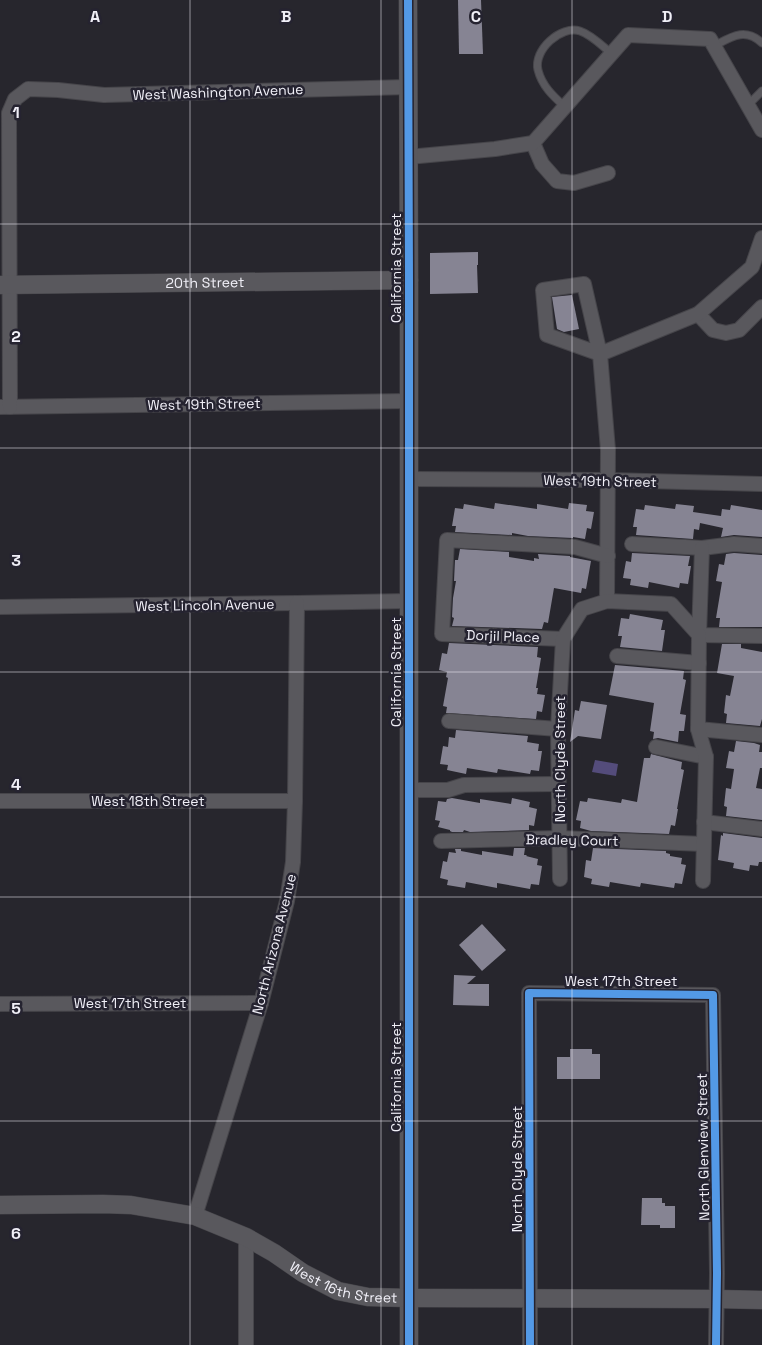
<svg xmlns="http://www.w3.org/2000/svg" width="762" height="1345" viewBox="0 0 762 1345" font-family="'Space Grotesk',sans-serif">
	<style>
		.water { fill: #544c7b }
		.building { fill: #868493 }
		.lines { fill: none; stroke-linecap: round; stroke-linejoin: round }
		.service-casing { stroke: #46454a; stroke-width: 9 }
		.minor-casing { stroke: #46454a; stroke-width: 16 }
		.tertiary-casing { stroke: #46454a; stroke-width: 19 }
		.service { stroke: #59585d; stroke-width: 7 }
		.minor { stroke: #59585d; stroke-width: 14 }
		.tertiary { stroke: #59585d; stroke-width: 18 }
		.cycleway-casing { stroke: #252330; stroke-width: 11 }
		.cycleway { stroke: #5399e6; stroke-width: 8 }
		.grid { fill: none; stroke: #f0eff7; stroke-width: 1; stroke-opacity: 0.55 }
		.labels { text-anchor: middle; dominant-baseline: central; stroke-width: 5; stroke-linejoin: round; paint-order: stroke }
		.street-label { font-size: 14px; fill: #f0eff7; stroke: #252330 }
		.grid-label { font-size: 16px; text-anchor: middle; font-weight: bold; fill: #f0eff7; stroke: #252330; stroke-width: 5; stroke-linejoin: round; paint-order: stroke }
	</style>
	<rect width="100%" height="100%" fill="#27262d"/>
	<path class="water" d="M595 760 618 764 616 776 592 772Z"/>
	<g class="building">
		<path d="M458 0H481L483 54H459Z"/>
		<path d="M478 252V265H477L478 293 430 294V253Z"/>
		<path d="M572 295 579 329 564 332 557 329 552 297Z"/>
		<path d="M495 503 537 509V504L568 509 569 503 587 505 586 511 594 512 591 529 587 528 585 539 573 537V538L528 536 512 533V535L455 532 456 526H452L455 508 463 509 464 504 494 509Z"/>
		<path d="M676 504 694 506 693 512 721 516 722 509 730 510 731 505 762 510V537L734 535 721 537 723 528 700 523 699 530 694 529 693 539 636 535 637 527H633L636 509 644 510 645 505 675 509Z"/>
		<path d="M460 549 509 552V557L534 561V558L539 559 538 554 570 556V557L591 561 586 589 582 588 581 593 554 588 548 623 544 622 542 629 452 626 454 618 452 617 453 598 456 581H454L455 560H458Z"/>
		<path d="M632 553 690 556 688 566H691L688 584 680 583 679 588 649 582 648 588 630 585 631 579 623 578 626 561 631 562Z"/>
		<path d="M734 553 762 555V627H719L720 618H716L722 582 716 581 719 564 724 565 726 554Z"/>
		<path d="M630 614 663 620 661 630H665L662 651 620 647 622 636H618L621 618 629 619Z"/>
		<path d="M449 643 538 647 537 657 541 658 536 688H538L537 694 545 695 542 712 537 711 536 719 446 713 447 707 443 706 448 678 446 677 447 672 439 670 442 653 447 654Z"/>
		<path d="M722 644H741V648L762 652V719L760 726 726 723 727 714 724 713 726 695 730 696 734 676 717 673Z"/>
		<path d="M615 665 684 671 683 679 686 680 680 714 686 715 684 731H679L678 742 658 738 653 739 654 732 650 731 654 703 609 695Z"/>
		<path d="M581 701 607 705 601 739 578 736 570 742 575 710 579 711Z"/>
		<path d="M456 730 528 736 527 742 539 744 538 751H542L539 771 531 770 530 774 498 769 497 773 467 768 466 774 447 770 448 765 440 764 443 746 448 747 449 737 455 738Z"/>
		<path d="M736 741 754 743 760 745 759 752H762V768H760L756 788 762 789V820L726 816 727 807 724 806 726 788 731 789 734 769 726 768 729 751 734 752Z"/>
		<path d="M651 754 682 762 681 769 684 770 677 809H678L675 826 671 825 669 834 591 831 580 828 581 821 576 820 580 801 587 802 588 798 621 803 622 799 637 802 644 758H650Z"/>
		<path d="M452 798 480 803V799L511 804 512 798 530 802 529 807 537 809 534 826 529 825V830L470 832 464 830 463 832H452L450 831V830L438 827 440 821 435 820 438 801 446 802 447 799Z"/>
		<path d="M723 833 762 838V862H759L758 866 750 865 749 871 733 868 734 863 718 860 721 835 723 836Z"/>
		<path d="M514 848H525L524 855H527L526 856 538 859 537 865 542 866 539 885 531 884 530 889 497 883V888L466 882 465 888 447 885 448 880 440 878 443 861 447 862 449 852 456 853 455 849H461V851L482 855V851L513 856Z"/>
		<path d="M593 848 666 851V853L670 854V856L682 858 681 864 686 865 682 884 675 883 674 888 641 883 640 887 610 882 609 887 591 884 592 879 584 877 586 860 591 861Z"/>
		<path d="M482 924 506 950 482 971 459 945Z"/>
		<path d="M454 975 476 976 467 984H489V1006L453 1005Z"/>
		<path d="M570 1049H592V1054H600V1079H557V1057H570Z"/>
		<path d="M642 1198H662V1203H665V1206H675V1228H660V1225H641Z"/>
	</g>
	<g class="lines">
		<defs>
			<g id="service">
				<path d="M714 46C731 37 745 27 762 43"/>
				<path d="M748 105 762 91"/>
				<path d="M565 107C553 96 542 86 538 70 533 50 561 25 580 31 592 35 602 46 612 54"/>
			</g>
			<g id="minor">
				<path d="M533 143 542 164 557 181 574 183 608 173"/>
				<path d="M408 157 495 149 533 143 628 35 710 39 762 130"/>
				<path d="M698 314 713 330 726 333 739 330 762 307"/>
				<path d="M0 407 409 401"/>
				<path d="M10 407 9 113 15 99 28 89 58 90 104 95 408 87"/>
				<path d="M409 479 608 480 762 484"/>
				<path d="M632 544 702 548 734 544 762 546"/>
				<path d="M702 548 699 635 762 636"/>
				<path d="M607 601 608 450 600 354 584 284 543 290 547 335 600 354 698 314 752 267 762 238"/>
				<path d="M0 607 297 603 409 601"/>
				<path d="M563 639 442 634 447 540 575 547 608 556"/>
				<path d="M617 656 699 663"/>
				<path d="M449 721 558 729"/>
				<path d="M698 729 762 735"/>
				<path d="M656 747 706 757"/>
				<path d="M408 790H448L464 785 558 784"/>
				<path d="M0 801H295"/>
				<path d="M704 822 762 829"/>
				<path d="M441 841 560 838 703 844"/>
				<path d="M560 879 558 729 563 639 582 609 607 601 671 604 699 635 698 729 706 757 703 881"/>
				<path d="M0 1004 261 1003"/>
				<path d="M195 1216 261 1003 287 901 293 862 295 801 297 603"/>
				<path d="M246 1237V1345"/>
				<path d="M530 1345 529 993 713 995 717 1273 716 1345"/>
			</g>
			<g id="tertiary">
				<path d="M408 0 409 280V1345"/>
				<path id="s1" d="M0 285 409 280"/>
				<path id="s2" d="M0 1205 103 1204 131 1205 195 1216 246 1237 274 1253 303 1273 338 1291 368 1297 409 1298 717 1299 762 1300"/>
			</g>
		</defs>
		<use href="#service" class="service-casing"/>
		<use href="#minor" class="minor-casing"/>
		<use href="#tertiary" class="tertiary-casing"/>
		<use href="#service" class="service"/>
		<use href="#minor" class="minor"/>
		<use href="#tertiary" class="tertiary"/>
		<defs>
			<g id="cycleway">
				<path d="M408 0 409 280V1345"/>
				<path d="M530 1345 529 993 713 995 717 1273 716 1345"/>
			</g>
		</defs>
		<use href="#cycleway" class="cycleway-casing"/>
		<use href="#cycleway" class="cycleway"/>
	</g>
	<path class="grid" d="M190 0V1345M381 0V1345M572 0V1345M0 224H762M0 448H762M0 672H762M0 897H762M0 1121H762"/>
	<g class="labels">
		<g class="street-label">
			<text transform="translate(218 92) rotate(-2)">West Washington Avenue</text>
			<text transform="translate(396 268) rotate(-90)">California Street</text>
			<text stroke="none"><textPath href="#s1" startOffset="205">20th Street</textPath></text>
			<text transform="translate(204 404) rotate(-1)">West 19th Street</text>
			<text transform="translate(600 481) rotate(1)">West 19th Street</text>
			<text transform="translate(205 605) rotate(-1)">West Lincoln Avenue</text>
			<text transform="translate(503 636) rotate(2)">Dorjil Place</text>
			<text transform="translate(396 672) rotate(-90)">California Street</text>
			<text transform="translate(560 759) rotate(-90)">North Clyde Street</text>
			<text x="148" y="801">West 18th Street</text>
			<text transform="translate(572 840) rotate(1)">Bradley Court</text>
			<text transform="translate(274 944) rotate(-76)">North Arizona Avenue</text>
			<text x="621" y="981">West 17th Street</text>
			<text x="130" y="1003">West 17th Street</text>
			<text transform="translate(396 1077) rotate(-90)">California Street</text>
			<text transform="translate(703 1147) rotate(-91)">North Glenview Street</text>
			<text transform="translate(517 1169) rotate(-90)">North Clyde Street</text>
			<text stroke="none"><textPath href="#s2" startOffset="361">West 16th Street</textPath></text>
		</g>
	</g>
	<g class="grid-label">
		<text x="95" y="22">A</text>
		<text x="286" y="22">B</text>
		<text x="476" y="22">C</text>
		<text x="667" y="22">D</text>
		<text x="16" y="118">1</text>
		<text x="16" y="342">2</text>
		<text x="16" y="566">3</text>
		<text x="16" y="790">4</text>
		<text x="16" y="1014">5</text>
		<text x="16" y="1239">6</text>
	</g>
</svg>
